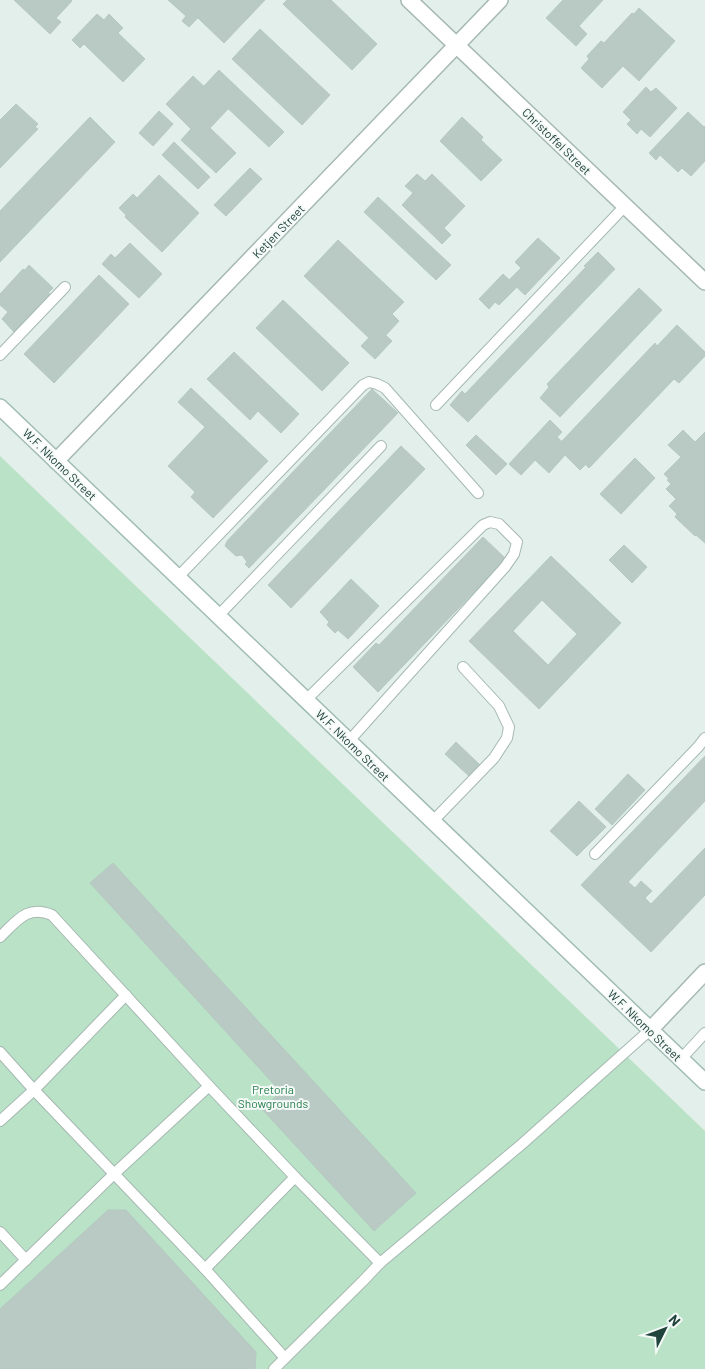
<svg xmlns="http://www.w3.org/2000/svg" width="705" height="1369" viewBox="0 0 705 1369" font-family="Barlow,sans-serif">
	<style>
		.green { fill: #bae2c6 }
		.building { fill: #b8cac3; stroke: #b5c9c2; fill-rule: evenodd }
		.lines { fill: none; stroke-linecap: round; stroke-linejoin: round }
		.service-casing { stroke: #a5b8b2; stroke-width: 12 }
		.minor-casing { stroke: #a5b8b2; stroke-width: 18 }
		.secondary-casing { stroke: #a0bcb3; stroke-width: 18 }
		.service { stroke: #fff; stroke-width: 10 }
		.minor { stroke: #fff; stroke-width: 15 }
		.secondary { stroke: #fff; stroke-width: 15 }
		.labels { text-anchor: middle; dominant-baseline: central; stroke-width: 4; stroke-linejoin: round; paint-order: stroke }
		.street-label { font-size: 12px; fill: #20433b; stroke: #f5faf8 }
		.park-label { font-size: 12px; fill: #257f4c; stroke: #f5faf8 }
	</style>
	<rect width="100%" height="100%" fill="#e3efea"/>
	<path class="green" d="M0 456 705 1131V1369H0Z"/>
	<g class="building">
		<path d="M14 0H70L72 1 56 18 61 22 50 34Z"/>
		<path d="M168 0H215L189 27 182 21 186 16Z"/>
		<path d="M215 0H265L224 43 198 18Z"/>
		<path d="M287 0H331L377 44 352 70 283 4Z"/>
		<path d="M563 0H603L579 26 587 34 576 46 546 18Z"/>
		<path d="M639 8 675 41 639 81 623 66 602 88 581 68 589 59 587 56 601 41 604 43 632 13 634 14Z"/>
		<path d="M97 14 104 20 109 14 123 28 118 33 145 59 123 82 84 44 80 48 72 40Z"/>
		<path d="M260 29 330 95 302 125 232 59Z"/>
		<path d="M219 70 284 132 269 147 204 86Z"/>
		<path d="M193 76 228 109 210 128 236 153 216 173 181 140 191 129 166 104Z"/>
		<path d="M646 87 651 92 656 88 677 108 650 137 641 129 637 134 627 124 631 120 623 112Z"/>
		<path d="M16 104 38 124 35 127 38 129 0 168V120Z"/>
		<path d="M159 111 173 124 153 146 139 133Z"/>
		<path d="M688 112 704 127 705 126V161L691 176 682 168 678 172 660 155 656 160 649 153Z"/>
		<path d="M90 117 115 142 0 262V211Z"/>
		<path d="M462 117 483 137 481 140 502 160 481 181 440 141Z"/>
		<path d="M174 142 210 177 198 189 162 155Z"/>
		<path d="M250 168 262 179 226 216 214 205Z"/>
		<path d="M417 174 425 181 432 174 465 206 444 228 451 235 442 244 402 205 413 193 405 186Z"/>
		<path d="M159 175 199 213 162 252 125 217 126 215 119 208 133 194 137 198Z"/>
		<path d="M378 197 451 265 436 280 364 212Z"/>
		<path d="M538 238 560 258 525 295 509 280 521 268 515 262Z"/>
		<path d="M338 240 404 302 392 314 399 321 386 335 378 328 369 338 304 276Z"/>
		<path d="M130 243 162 274 139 298 102 264 111 254 115 258Z"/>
		<path d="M598 252 615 269 468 422 450 405 462 391 465 394 586 267 584 266Z"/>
		<path d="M29 265 53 288 48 293 50 294 14 332 2 319 8 312 0 305V294L23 269 25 270Z"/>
		<path d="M503 274 517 287 499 305 495 302 489 309 479 299Z"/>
		<path d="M99 275 129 304 54 383 24 354Z"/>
		<path d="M639 288 662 310 560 417 540 398 549 387 547 384Z"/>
		<path d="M283 300 349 363 322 391 256 328Z"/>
		<path d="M677 325 705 352V356L679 383 674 379 589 468 562 441 655 343 657 346Z"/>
		<path d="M378 328 392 341 375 359 361 346Z"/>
		<path d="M234 352 299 414 281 433 258 411 250 420 207 379Z"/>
		<path d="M191 388 268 461 213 518 191 497 195 492 168 466 205 427 178 402Z"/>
		<path d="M372 389 398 413 249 568 245 564 247 562 242 555 236 556 225 546 227 541Z"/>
		<path d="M550 420 562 432 521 475 509 464Z"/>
		<path d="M683 430 695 442 705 432V543L696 535 695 536 675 517 677 514 669 506 676 499 666 489 671 484 667 480 669 479 664 474 681 457 668 445Z"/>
		<path d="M476 435 507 464 496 475 466 445Z"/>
		<path d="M557 437 586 464 580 470 565 455 549 473 535 460Z"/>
		<path d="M401 446 425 469 291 608 268 585Z"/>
		<path d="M635 458 655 478 621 514 600 494Z"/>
		<path d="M483 537 506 559 378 692 353 667 376 643 379 645Z"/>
		<path d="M624 545 647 567 632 583 609 560Z"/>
		<path d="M551 556 621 623 539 709 469 641ZM542 600 577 634 548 665 513 631Z"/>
		<path d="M351 579 379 606 348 639 338 630 335 633 327 625 329 622 320 612Z"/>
		<path d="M456 742 480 765 469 776 445 754Z"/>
		<path d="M705 756V801L628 882 635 888 641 881 652 891 645 898 651 904 705 848V895L651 952 581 885Z"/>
		<path d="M628 774 645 790 612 825 595 809Z"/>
		<path d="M579 801 606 827 577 856 550 831Z"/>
		<path d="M113 863 416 1193 374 1231 262 1109 281 1092 90 883Z"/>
		<path d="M108 1210H126L256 1352 255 1369H0V1309Z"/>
	</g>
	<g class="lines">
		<defs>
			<g id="service">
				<path d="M0 355 65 287"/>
				<path d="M436 405 625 206"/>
				<path d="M178 577 363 385 369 382 377 384 385 388 478 493"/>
				<path d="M218 616 381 446"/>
				<path d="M306 700 483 525 490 522 499 524 517 542 514 554 505 567 349 741"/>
				<path d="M433 821 494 758 507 738 509 727 499 706 463 667"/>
				<path d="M595 854 698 747 705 738"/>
				<path d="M0 937C16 922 27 904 52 915L209 1086 295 1177 380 1263"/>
				<path d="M0 1052 34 1090 205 1269 285 1358"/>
				<path d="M681 1059 705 1033"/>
				<path d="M0 1121 34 1090 126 995"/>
				<path d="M0 1232 26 1260"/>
				<path d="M205 1269 295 1177"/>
				<path d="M0 1285 115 1173 209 1086"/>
				<path d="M274 1369 363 1281 380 1263 522 1144 650 1030"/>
			</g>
			<g id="minor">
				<path d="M409 0 705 282"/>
				<path d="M56 461 500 0"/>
				<path d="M650 1030 705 972"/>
			</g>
			<path id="secondary" d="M0 407 705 1082"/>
		</defs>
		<use href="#service" class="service-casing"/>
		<use href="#minor" class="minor-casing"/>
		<use href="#secondary" class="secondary-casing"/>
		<use href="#service" class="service"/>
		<use href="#minor" class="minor"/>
		<use href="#secondary" class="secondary"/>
	</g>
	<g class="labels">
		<g class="street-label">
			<text transform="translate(557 141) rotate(44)">Christoffel Street</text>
			<text transform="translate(278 231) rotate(-46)">Ketjen Street</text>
			<text transform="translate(60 464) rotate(44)">W.F. Nkomo Street</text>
			<text transform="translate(353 745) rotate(44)">W.F. Nkomo Street</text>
			<text transform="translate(645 1025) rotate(44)">W.F. Nkomo Street</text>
		</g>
		<g class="park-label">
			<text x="273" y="1089">Pretoria<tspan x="273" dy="14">Showgrounds</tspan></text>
		</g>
	</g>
	<g transform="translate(665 1329) rotate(48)" stroke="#f5faf8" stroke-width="4" paint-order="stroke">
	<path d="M0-4L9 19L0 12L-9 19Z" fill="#20433b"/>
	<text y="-8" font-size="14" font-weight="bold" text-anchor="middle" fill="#20433b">N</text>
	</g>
</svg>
